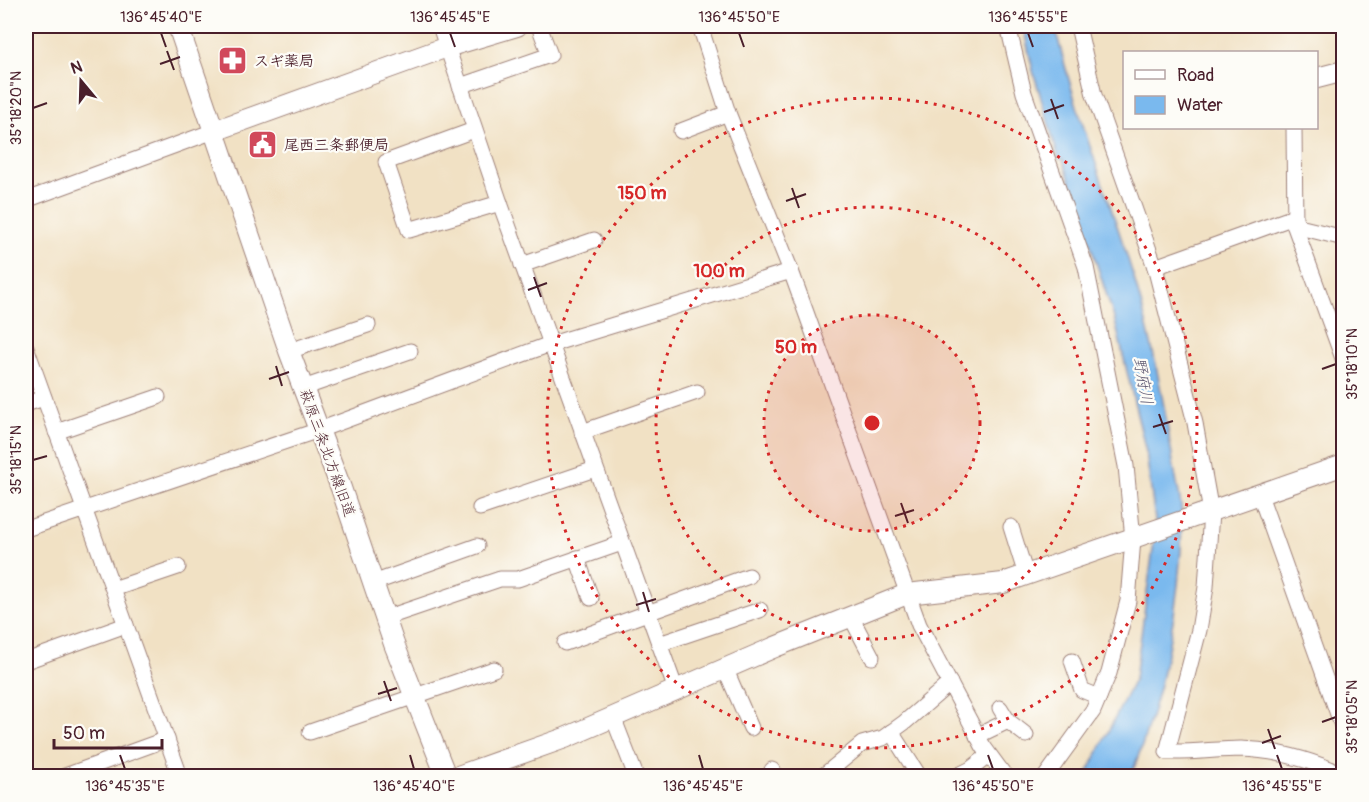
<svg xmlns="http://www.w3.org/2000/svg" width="1369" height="802" viewBox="0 0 1369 802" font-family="Pangolin,'Klee One',sans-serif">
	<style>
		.water { fill: #7ab9ee; stroke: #626c8c; stroke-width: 1.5 }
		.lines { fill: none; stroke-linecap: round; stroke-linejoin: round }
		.minor-casing { stroke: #9e8078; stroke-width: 17 }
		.tertiary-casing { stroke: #9e8078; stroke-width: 22 }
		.minor { stroke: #fff; stroke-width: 15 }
		.tertiary { stroke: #fff; stroke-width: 20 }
		.ticks { fill: none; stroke: #4a1f2b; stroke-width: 2 }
		.ring { fill: none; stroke: #d62828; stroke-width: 3; stroke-dasharray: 3 6 }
		.labels { text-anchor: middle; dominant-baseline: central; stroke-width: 4.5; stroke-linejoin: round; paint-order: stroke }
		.poi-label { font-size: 15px; font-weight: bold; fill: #4a1f2b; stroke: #fdfcf7; text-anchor: start }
		.street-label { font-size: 15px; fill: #4a1f2b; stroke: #fdfcf7 }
		.water-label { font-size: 16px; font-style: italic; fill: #5b556f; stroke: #fdfcf7 }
		.centre { fill: #d62828; stroke: #fdfcf7; stroke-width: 3 }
		.ring-label { font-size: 18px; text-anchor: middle; font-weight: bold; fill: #d62828; stroke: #fdfcf7; stroke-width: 4.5; stroke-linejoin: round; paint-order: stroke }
		.neatline { fill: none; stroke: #4a1f2b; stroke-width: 2 }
		.ticks-label { font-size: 15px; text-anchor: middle; fill: #4a1f2b }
	</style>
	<rect width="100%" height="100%" fill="#fdfcf7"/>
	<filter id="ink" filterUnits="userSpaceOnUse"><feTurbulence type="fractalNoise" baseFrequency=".0167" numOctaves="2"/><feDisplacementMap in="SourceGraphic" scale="12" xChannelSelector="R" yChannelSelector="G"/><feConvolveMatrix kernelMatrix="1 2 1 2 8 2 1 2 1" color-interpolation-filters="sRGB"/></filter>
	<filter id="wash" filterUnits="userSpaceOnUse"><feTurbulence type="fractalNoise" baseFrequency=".008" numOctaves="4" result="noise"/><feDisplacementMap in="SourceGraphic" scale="24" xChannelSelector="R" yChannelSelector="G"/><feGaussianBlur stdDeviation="1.35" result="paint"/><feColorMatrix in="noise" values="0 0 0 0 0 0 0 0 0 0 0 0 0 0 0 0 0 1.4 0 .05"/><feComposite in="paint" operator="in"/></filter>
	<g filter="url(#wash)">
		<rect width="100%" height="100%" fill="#f1e1c4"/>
		<path class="water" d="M1023 26H1055C1073 105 1103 181 1128 259 1149 324 1163 394 1173 462 1176 481 1182 501 1182 520 1181 606 1162 696 1131 776H1086L1135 678 1156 528 1146 452 1115 321 1063 159H1059L1033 71Z"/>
	</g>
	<g filter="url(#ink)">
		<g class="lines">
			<defs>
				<g id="minor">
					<path d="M440 26 500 203 676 690"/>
					<path d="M700 26 728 113 791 271 919 625 983 746 1005 776"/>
					<path d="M1008 26 1024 93 1086 267 1126 466 1133 539 1128 601 1109 673 1093 711 1046 776"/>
					<path d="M1078 26 1094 95 1155 267 1195 423 1211 512 1206 587 1199 630 1167 752C1192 753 1217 749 1241 749 1277 750 1311 760 1344 775"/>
					<path d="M460 86 550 55 539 26"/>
					<path d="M1294 128 1295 227 1344 361"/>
					<path d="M474 130 386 162 409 230 500 203"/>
					<path d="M681 131 728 113"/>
					<path d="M26 200 214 131"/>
					<path d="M522 265 594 240"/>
					<path d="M1155 267 1294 217 1299 227 1344 238"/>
					<path d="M26 347 180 776"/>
					<path d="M289 351 368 325"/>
					<path d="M303 388 410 351"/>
					<path d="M26 404 44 398"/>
					<path d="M56 432 158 397"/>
					<path d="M582 432 697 392"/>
					<path d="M1260 495 1344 731"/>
					<path d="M480 508 595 469"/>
					<path d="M1011 527 1026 575"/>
					<path d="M26 529 319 430 545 346 791 271"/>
					<path d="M577 558 591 598"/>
					<path d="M373 583 477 546"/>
					<path d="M113 589 178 567"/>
					<path d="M851 617 872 657"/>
					<path d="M385 618 500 579H518L622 543"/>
					<path d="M565 643 749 576"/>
					<path d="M659 644 760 610"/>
					<path d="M26 661 126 625"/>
					<path d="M1072 661 1082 690 1099 697"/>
					<path d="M725 668 751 728"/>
					<path d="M1000 708 1008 721 1026 735"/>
					<path d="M613 717 636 776"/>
					<path d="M310 732 494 669"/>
					<path d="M891 732 919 776"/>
					<path d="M977 736 1008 721"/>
					<path d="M772 770 776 776"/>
					<path d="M65 776 167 739"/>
					<path d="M823 776 862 744 883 738 905 722 950 683"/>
					<path d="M957 776 971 769 989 755"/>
				</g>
				<g id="tertiary">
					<path d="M178 26 289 351 341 488 394 644 446 776"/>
					<path d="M1317 78 1344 71"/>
					<path d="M214 131 447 47 517 26"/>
					<path d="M458 776 565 738 775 647 907 594 1003 583 1344 465"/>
				</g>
			</defs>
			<use href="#minor" class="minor-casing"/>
			<use href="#tertiary" class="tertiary-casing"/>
			<use href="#minor" class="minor"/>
			<use href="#tertiary" class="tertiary"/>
		</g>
	</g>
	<path class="ticks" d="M161 33 166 47M450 33 455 47M739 33 744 47M1028 33 1033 47M167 51 174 70M160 64 180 57M1051 99 1058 119M33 108 47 103M1044 112 1064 105M792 188 799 208M786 201 806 194M534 277 541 297M528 290 547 283M276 366 282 386M1322 369 1336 364M269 379 289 372M1159 414 1166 434M1153 427 1173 421M33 460 47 456M901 503 908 523M895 516 914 510M643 592 649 612M636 605 656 599M384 681 391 701M378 694 397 688M1322 722 1336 717M1268 729 1275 749M1262 743 1281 736M120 755 125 769M410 755 414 769M699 755 703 769M988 755 993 769M1277 755 1282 769"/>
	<circle cx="872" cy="423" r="108" fill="#d62828" fill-opacity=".12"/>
	<g class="ring">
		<circle cx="872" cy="423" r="108"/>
		<circle cx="872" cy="423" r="216"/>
		<circle cx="872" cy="423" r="325"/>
	</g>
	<defs>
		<symbol id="pharmacy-square" viewBox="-11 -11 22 22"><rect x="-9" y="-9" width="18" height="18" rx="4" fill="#d1495b" stroke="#fdfcf7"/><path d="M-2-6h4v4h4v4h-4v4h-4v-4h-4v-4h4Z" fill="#fff"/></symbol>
		<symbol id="civic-square" viewBox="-11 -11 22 22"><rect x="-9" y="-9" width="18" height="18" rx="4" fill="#d1495b" stroke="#fdfcf7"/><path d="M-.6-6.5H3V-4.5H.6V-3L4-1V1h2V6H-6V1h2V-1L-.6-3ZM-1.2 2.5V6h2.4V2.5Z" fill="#fff"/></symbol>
	</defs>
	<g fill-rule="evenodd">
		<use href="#pharmacy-square" x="216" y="44" width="33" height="33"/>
		<use href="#civic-square" x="246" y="128" width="33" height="33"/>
	</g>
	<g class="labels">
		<g class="poi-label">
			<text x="254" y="61">スギ薬局</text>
			<text x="284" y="145">尾西三条郵便局</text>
		</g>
		<g class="street-label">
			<text transform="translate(327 453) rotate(70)">萩原三条北方線旧道</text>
		</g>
		<g class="water-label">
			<text transform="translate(1143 381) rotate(80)">野府川</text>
		</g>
	</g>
	<circle cx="872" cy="423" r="9" class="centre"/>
	<g class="ring-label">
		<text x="642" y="199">150 m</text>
		<text x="719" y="277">100 m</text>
		<text x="796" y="353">50 m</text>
	</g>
	<rect width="1369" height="802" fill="none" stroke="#fdfcf7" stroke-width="66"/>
	<rect x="1123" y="51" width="195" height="78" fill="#fdfcf7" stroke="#b5a4a5" stroke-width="1.5"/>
	<rect x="1135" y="70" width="30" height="9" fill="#ffffff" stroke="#b5a4a5" stroke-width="1.5"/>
	<text x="1177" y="81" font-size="18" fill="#4a1f2b">Road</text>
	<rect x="1135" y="96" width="30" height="18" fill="#7ab9ee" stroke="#b5a4a5" stroke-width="1.5"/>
	<text x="1177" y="111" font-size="18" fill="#4a1f2b">Water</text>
	<g transform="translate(81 81) rotate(341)" stroke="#fdfcf7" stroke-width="4.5" paint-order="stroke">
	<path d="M0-4.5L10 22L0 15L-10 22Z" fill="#4a1f2b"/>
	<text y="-9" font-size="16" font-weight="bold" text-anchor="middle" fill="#4a1f2b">N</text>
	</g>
	<path d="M54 739v9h108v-9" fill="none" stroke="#4a1f2b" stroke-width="3"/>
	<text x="63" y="739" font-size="18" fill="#4a1f2b" stroke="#fdfcf7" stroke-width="4.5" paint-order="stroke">50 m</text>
	<rect x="33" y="33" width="1303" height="736" class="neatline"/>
	<g class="ticks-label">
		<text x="161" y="22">136°45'40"E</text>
		<text x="450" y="22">136°45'45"E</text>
		<text x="739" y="22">136°45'50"E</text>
		<text x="1028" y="22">136°45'55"E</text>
		<text transform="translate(16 108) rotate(-90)" y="5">35°18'20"N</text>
		<text transform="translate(1352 364) rotate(-90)" y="5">35°18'10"N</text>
		<text transform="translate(16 460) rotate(-90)" y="5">35°18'15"N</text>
		<text transform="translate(1352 717) rotate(-90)" y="5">35°18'05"N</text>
		<text x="125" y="791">136°45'35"E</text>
		<text x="414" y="791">136°45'40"E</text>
		<text x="703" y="791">136°45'45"E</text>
		<text x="993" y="791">136°45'50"E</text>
		<text x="1282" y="791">136°45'55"E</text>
	</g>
</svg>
